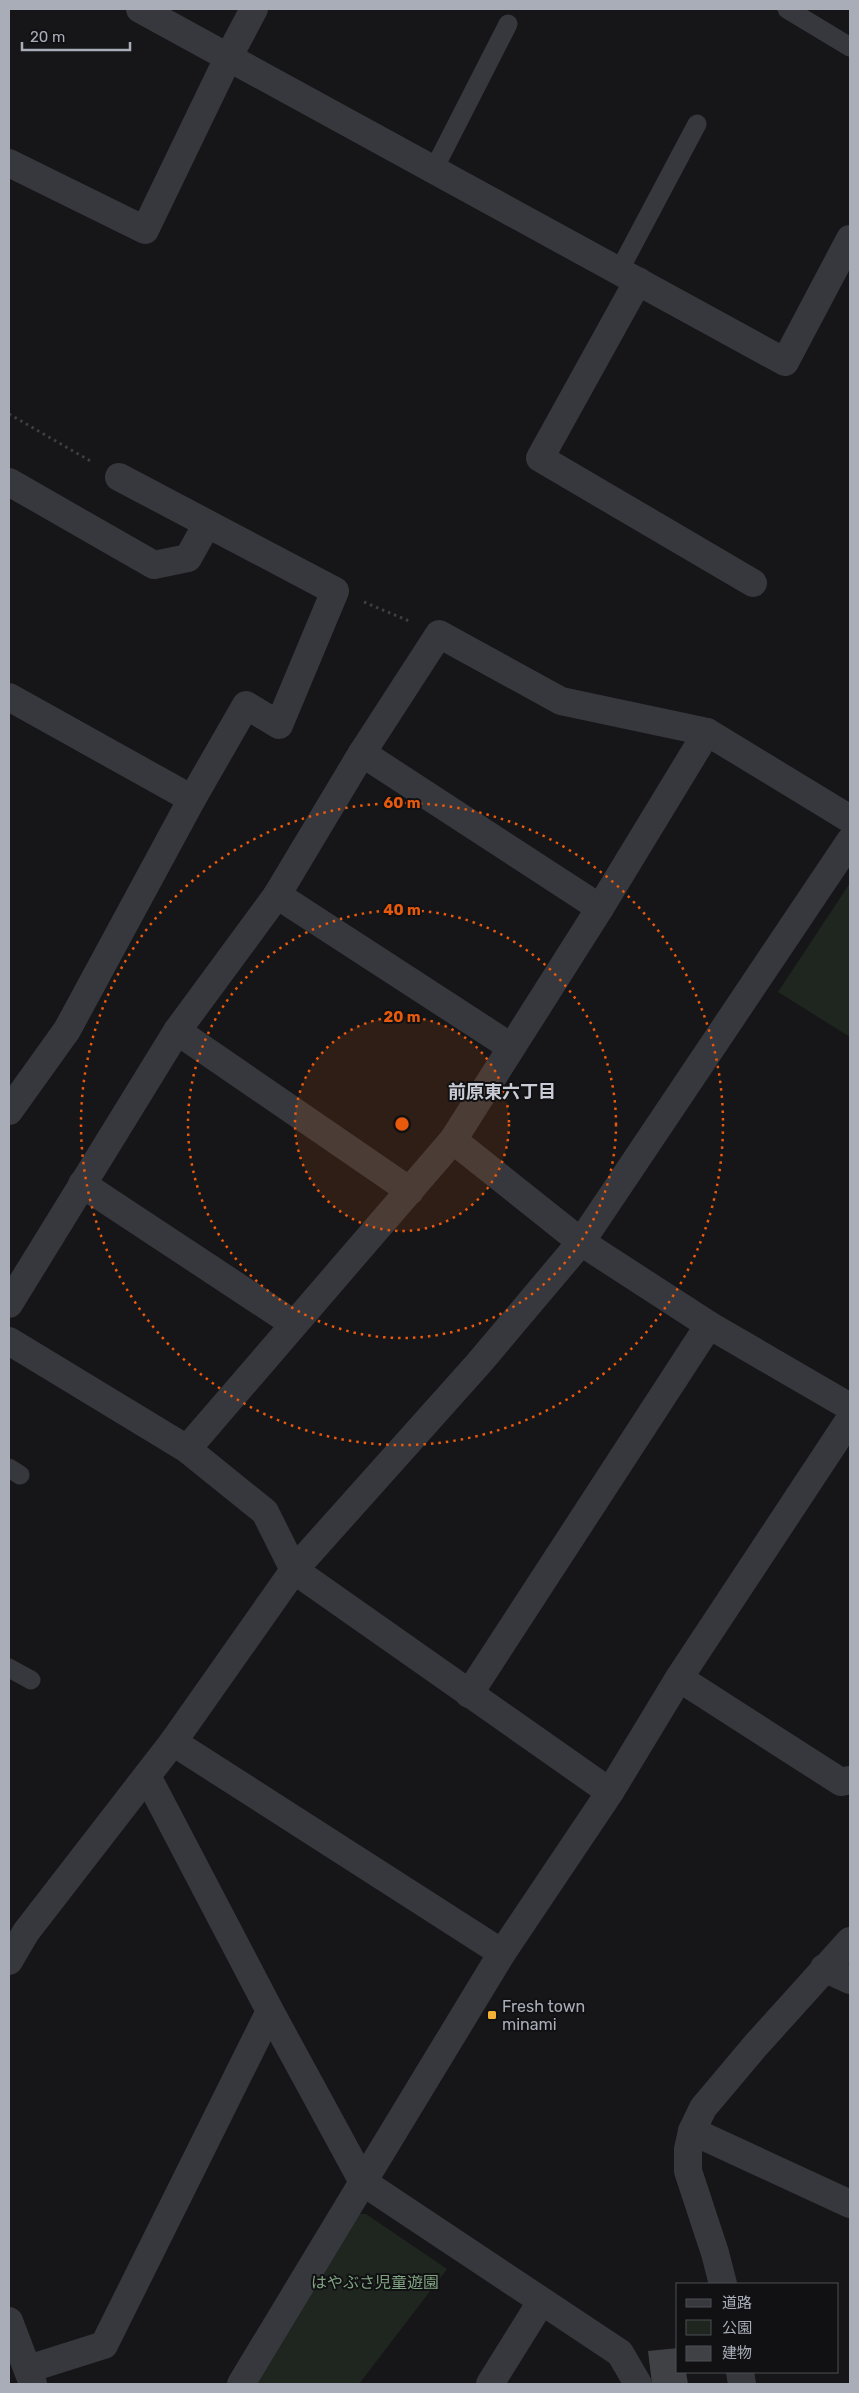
<svg xmlns="http://www.w3.org/2000/svg" width="859" height="2393" viewBox="0 0 859 2393" font-family="Rubik,'Noto Sans JP',sans-serif">
	<style>
		.green { fill: #1e261f }
		.building { fill: #404145 }
		.lines { fill: none; stroke-linecap: round; stroke-linejoin: round }
		.path { stroke: #3d3f44; stroke-width: 3; stroke-dasharray: 2.5 4; stroke-linecap: butt }
		.service { stroke: #37383d; stroke-width: 19 }
		.minor { stroke: #37383d; stroke-width: 28 }
		.tertiary { stroke: #37383d; stroke-width: 28 }
		.ring { fill: none; stroke: #e8590c; stroke-width: 2.5; stroke-dasharray: 2.5 5 }
		.poi-dot { fill: #f2b134; stroke: #111113; stroke-width: 2 }
		.labels { text-anchor: middle; dominant-baseline: central; stroke-width: 4; stroke-linejoin: round; paint-order: stroke }
		.poi-label { font-size: 16px; fill: #a8adb8; stroke: #111113; text-anchor: start }
		.park-label { font-size: 16px; fill: #7fa381; stroke: #111113 }
		.neighbourhood-label { font-size: 18px; font-weight: bold; fill: #c9ccd4; stroke: #111113 }
		.centre { fill: #e8590c; stroke: #111113; stroke-width: 2.5 }
		.ring-label { font-size: 15px; text-anchor: middle; font-weight: bold; fill: #e8590c; stroke: #111113; stroke-width: 4; stroke-linejoin: round; paint-order: stroke }
	</style>
	<rect width="100%" height="100%" fill="#161618"/>
	<g class="green">
		<path d="M850 883V1037L778 992Z"/>
		<path d="M357 2214H366L447 2269 359 2384H257Z"/>
	</g>
	<path class="building" d="M678 2348V2372H686L688 2384H652L648 2351Z"/>
	<g class="lines">
		<g class="path">
			<path d="M9 414 92 462"/>
			<path d="M364 602 409 621"/>
		</g>
		<g class="service">
			<path d="M787 9 850 47"/>
			<path d="M434 169 508 24"/>
			<path d="M619 271 697 124"/>
			<path d="M9 1468 20 1475"/>
			<path d="M9 1668 31 1680"/>
		</g>
		<g class="minor">
			<path d="M140 9 785 362 850 239"/>
			<path d="M9 163 145 230 229 56 254 9"/>
			<path d="M638 281 540 458 753 583"/>
			<path d="M9 482 154 565 188 558 207 524"/>
			<path d="M9 697 192 799"/>
			<path d="M362 753 600 908"/>
			<path d="M277 895 511 1047"/>
			<path d="M177 1031 410 1191"/>
			<path d="M9 1111 67 1030 192 799 246 705 279 725 335 591 119 477"/>
			<path d="M453 1140 581 1242 709 1325 850 1407"/>
			<path d="M82 1184 294 1324"/>
			<path d="M9 1304 177 1031 277 895 362 753 439 634 561 701 707 732 850 819"/>
			<path d="M9 1341 187 1449 265 1512 294 1570 610 1792"/>
			<path d="M187 1449 453 1140 600 908 707 732"/>
			<path d="M679 1678 841 1782 850 1780"/>
			<path d="M469 1694 709 1325"/>
			<path d="M173 1742 502 1953"/>
			<path d="M147 1776 270 2011 363 2182 241 2384"/>
			<path d="M9 1961 26 1932 173 1742 294 1570 479 1363 581 1242 850 841"/>
			<path d="M824 1968 850 1980"/>
			<path d="M692 2131 850 2204"/>
			<path d="M723 2284 715 2253 688 2171V2149L692 2131 703 2108 756 2045 850 1941"/>
			<path d="M9 2321 33 2384"/>
			<path d="M28 2369 104 2345 270 2011"/>
			<path d="M740 2372 742 2384"/>
			<path d="M490 2384 541 2302"/>
		</g>
		<path class="tertiary" d="M638 2384 620 2353 363 2182 502 1953 610 1792 679 1678 850 1419"/>
	</g>
	<circle cx="402" cy="1124" r="107" fill="#e8590c" fill-opacity=".12"/>
	<g class="ring">
		<circle cx="402" cy="1124" r="107"/>
		<circle cx="402" cy="1124" r="214"/>
		<circle cx="402" cy="1124" r="321"/>
	</g>
	<rect class="poi-dot" x="487" y="2010" width="10" height="10" rx="2.5"/>
	<g class="labels">
		<g class="poi-label">
			<text x="502" y="2006">Fresh town<tspan x="502" dy="18">minami</tspan></text>
		</g>
		<g class="park-label">
			<text x="375" y="2282">はやぶさ児童遊園</text>
		</g>
		<g class="neighbourhood-label">
			<text x="502" y="1092">前原東六丁目</text>
		</g>
	</g>
	<circle cx="402" cy="1124" r="8" class="centre"/>
	<g class="ring-label">
		<text x="402" y="808">60 m</text>
		<text x="402" y="915">40 m</text>
		<text x="402" y="1022">20 m</text>
	</g>
	<rect width="859" height="2393" fill="none" stroke="#a8adb8" stroke-width="20"/>
	<rect x="676" y="2283" width="162" height="90" fill="#111113" stroke="#4d4f55"/>
	<rect x="686" y="2299" width="25" height="8" fill="#37383d" stroke="#4d4f55"/>
	<text x="722" y="2308" font-size="15" fill="#a8adb8">道路</text>
	<rect x="686" y="2320" width="25" height="15" fill="#1e261f" stroke="#4d4f55"/>
	<text x="722" y="2333" font-size="15" fill="#a8adb8">公園</text>
	<rect x="686" y="2346" width="25" height="15" fill="#404145" stroke="#4d4f55"/>
	<text x="722" y="2358" font-size="15" fill="#a8adb8">建物</text>
	<path d="M22 42v8h108v-8" fill="none" stroke="#a8adb8" stroke-width="2.5"/>
	<text x="30" y="42" font-size="15" fill="#a8adb8" stroke="#111113" stroke-width="4" paint-order="stroke">20 m</text>
</svg>
